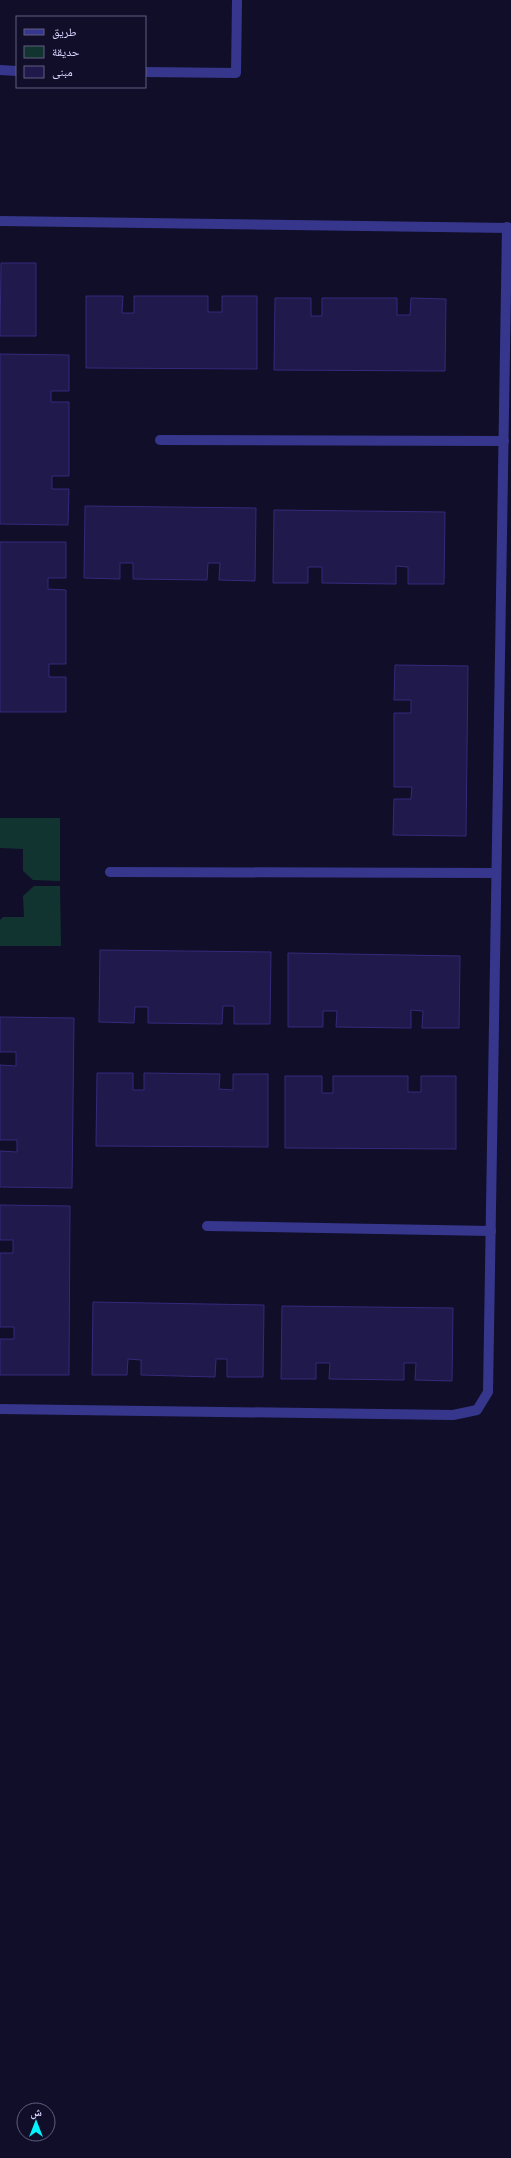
<svg xmlns="http://www.w3.org/2000/svg" width="511" height="2158" viewBox="0 0 511 2158" font-family="Commissioner,'Noto Naskh Arabic',sans-serif">
	<style>
		.green { fill: #113431 }
		.building { fill: #20194c; stroke: #35297a }
		.lines { fill: none; stroke-linecap: round; stroke-linejoin: round }
		.minor { stroke: #36378c; stroke-width: 10 }
	</style>
	<rect width="100%" height="100%" fill="#110e2a"/>
	<g class="green">
		<path d="M0 818H60V881L33 880 23 871V849L0 848Z"/>
		<path d="M34 886H60L61 946H0V920L3 917H24L23 896Z"/>
	</g>
	<g class="building">
		<path d="M1 263H36V336H0Z"/>
		<path d="M86 296H123L122 313H134V296H208V312H222V296H257V369L86 368Z"/>
		<path d="M275 298H311V316H322V298H397V315H410L411 298 446 299 445 371 274 370Z"/>
		<path d="M0 354 69 355V391H51V402H69V476H52V489H69L68 525 0 524Z"/>
		<path d="M85 506 256 508 255 581 219 580 220 563H208L207 580 133 579V563H120V579L84 578Z"/>
		<path d="M274 510 445 512 444 584H408V567L396 566V584L322 583V567H308V583H273Z"/>
		<path d="M0 542H66V578H48V589L66 590V664H49V677H66V712H0Z"/>
		<path d="M395 665 468 666 466 836 393 835 394 799H411L412 787H394V713H411V700H394Z"/>
		<path d="M100 950 271 952 270 1024H234V1006H223L222 1024 148 1023V1007H135L134 1023 99 1022Z"/>
		<path d="M288 953 460 956 459 1028H422L423 1011 411 1010V1028L336 1027 337 1011H323V1027H288Z"/>
		<path d="M0 1017 74 1018 72 1188 0 1187V1151L17 1152V1140H0V1065L16 1066V1052H0Z"/>
		<path d="M97 1073H133V1090H144V1073L220 1074 219 1089 233 1090V1074H268V1147L96 1146Z"/>
		<path d="M285 1076H322V1093H333V1076H408V1092H421V1076H456V1149L285 1148Z"/>
		<path d="M0 1205 70 1206 69 1375H0V1339H14V1327H0V1253H13V1240H0Z"/>
		<path d="M93 1302 264 1305 263 1377H227V1359H216L215 1377 141 1375V1360L128 1359 127 1375H92Z"/>
		<path d="M282 1306 453 1308 452 1381 415 1380 416 1363H404V1380L329 1379 330 1363H316V1379H281Z"/>
	</g>
	<g class="lines">
		<g class="minor">
			<path d="M0 70 17 71"/>
			<path d="M145 72 236 73 237 0"/>
			<path d="M0 221 511 228"/>
			<path d="M160 440 504 441"/>
			<path d="M110 872 496 873"/>
			<path d="M207 1226 491 1231"/>
			<path d="M0 1409 453 1415 477 1410 488 1392 507 227"/>
		</g>
	</g>
	<rect x="16" y="16" width="130" height="72" fill="#110e2a" stroke="#615e7f"/>
	<rect x="24" y="29" width="20" height="6" fill="#36378c" stroke="#615e7f"/>
	<text x="52" y="36" font-size="12" fill="#d9d7ff">طريق</text>
	<rect x="24" y="46" width="20" height="12" fill="#113431" stroke="#615e7f"/>
	<text x="52" y="56" font-size="12" fill="#d9d7ff">حديقة</text>
	<rect x="24" y="66" width="20" height="12" fill="#20194c" stroke="#615e7f"/>
	<text x="52" y="76" font-size="12" fill="#d9d7ff">مبنى</text>
	<g transform="translate(36 2122)"><circle r="19" fill="#110e2a" stroke="#615e7f"/>
	<path d="M0-3L7 15L0 10L-7 15Z" fill="#03f2ff"/>
	<text y="-6" font-size="11" font-weight="bold" text-anchor="middle" fill="#d9d7ff">ش</text>
	</g>
</svg>
